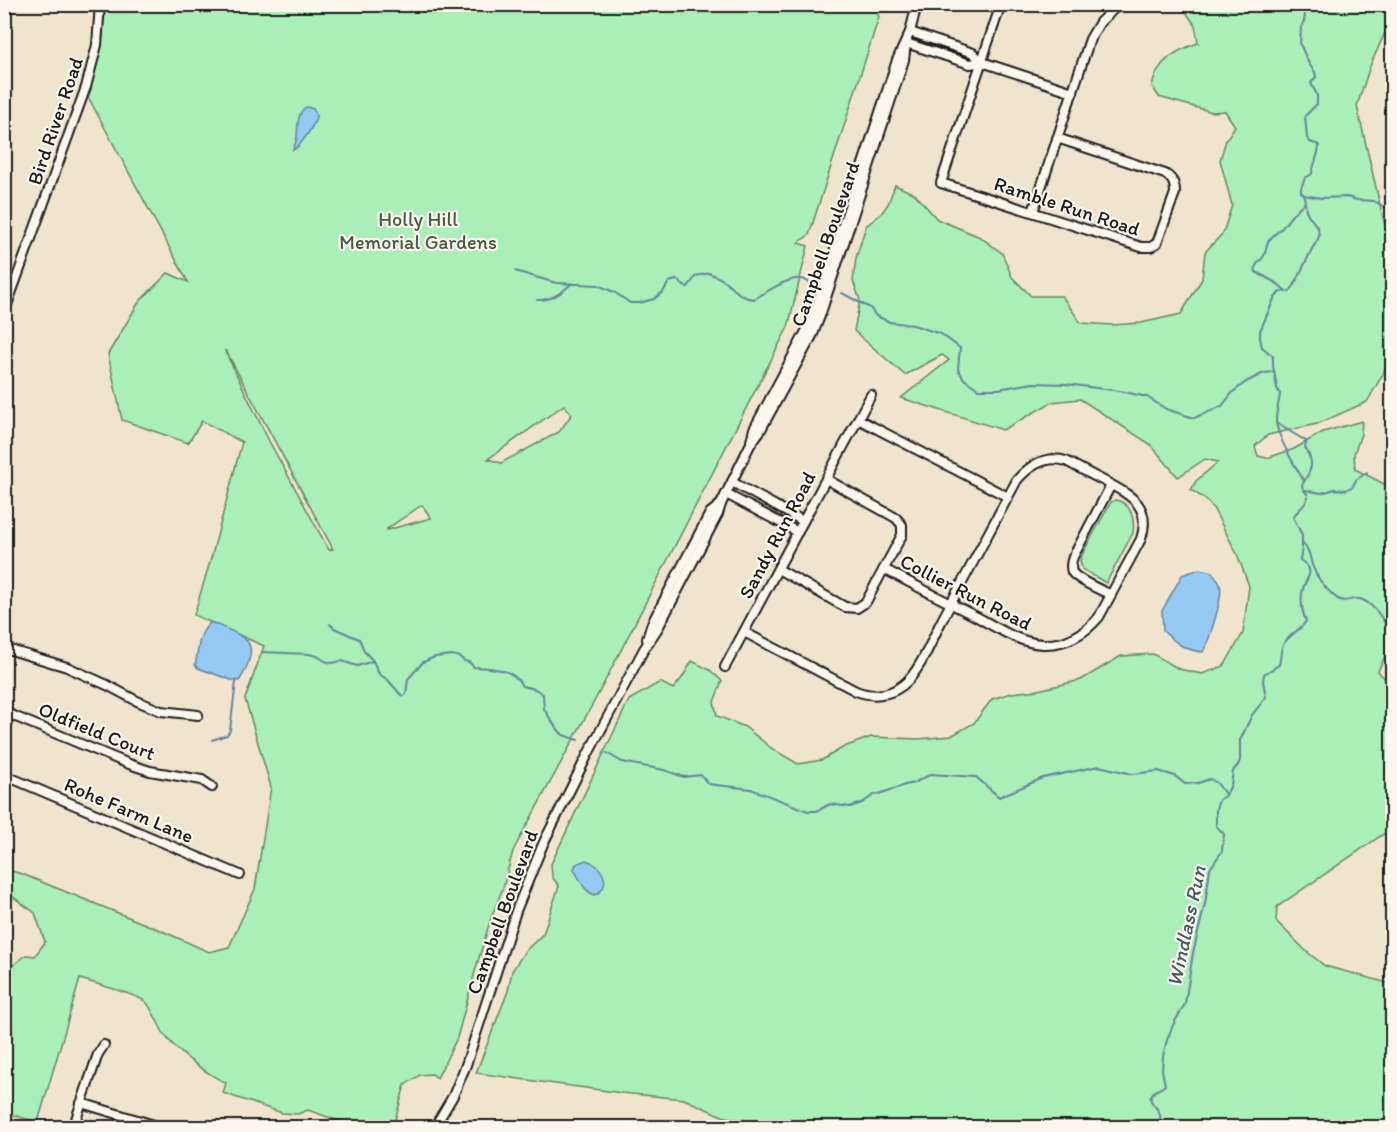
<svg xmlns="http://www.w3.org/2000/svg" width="1397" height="1132" viewBox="0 0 1397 1132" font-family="Itim,sans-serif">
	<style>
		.green { fill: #aaeeb8; stroke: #63856a; stroke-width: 1.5; fill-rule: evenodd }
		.water { fill: #95caf3; stroke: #65849d; stroke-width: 1.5 }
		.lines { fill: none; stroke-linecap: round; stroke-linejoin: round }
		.stream { stroke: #65849d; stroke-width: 2 }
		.minor-casing { stroke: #1c1c1c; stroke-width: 12 }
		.minor { stroke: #fbf7ec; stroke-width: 8 }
		.labels { text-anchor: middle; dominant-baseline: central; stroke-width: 4.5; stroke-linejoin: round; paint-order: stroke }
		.street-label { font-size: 20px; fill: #1c1c1c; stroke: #fbf7ec }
		.park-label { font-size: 20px; fill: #475b4b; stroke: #fbf7ec }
		.water-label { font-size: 21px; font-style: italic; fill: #465967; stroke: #fbf7ec }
	</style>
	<rect width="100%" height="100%" fill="#f0e4cf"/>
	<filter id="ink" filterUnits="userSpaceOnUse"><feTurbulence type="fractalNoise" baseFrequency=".0167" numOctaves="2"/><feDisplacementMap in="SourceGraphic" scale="12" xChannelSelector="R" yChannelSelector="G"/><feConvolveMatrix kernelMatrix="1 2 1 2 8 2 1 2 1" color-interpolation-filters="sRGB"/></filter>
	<g filter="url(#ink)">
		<g class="green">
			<path d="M104 5H875L879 17 809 235 798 243 808 246 788 327 603 685 513 851 503 888 491 918 476 968 457 1038 437 1078 432 1074 420 1075 405 1085 393 1127H349L342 1122 308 1110 298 1114 282 1113 223 1093 226 1083C206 1073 177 1053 164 1034 159 1026 152 1008 146 1002 137 994 93 983 80 979L38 1122 5 1113V972L26 955 35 956 45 942 35 913 5 891V869L22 874 160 930 209 952 229 947 255 889 271 787 245 699 264 646 194 615 212 555 242 442 202 421 188 443 122 420 108 354 139 302 168 273 188 282 87 95 103 37ZM225 351H226L333 549 329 550 269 441ZM564 405 572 414 559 432 501 463 488 459ZM422 505 431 518 387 530V529Z"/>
			<path d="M1181 5H1392V17L1370 66 1357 106 1383 218 1392 246V347L1383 374 1367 402 1317 424 1268 435 1255 446 1258 456 1267 458 1294 449 1323 432 1362 421 1361 434 1354 454 1355 469 1392 488V642L1378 671 1392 687V828L1277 907 1276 921 1306 951 1325 966 1392 984V1127H766L722 1116 684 1099 622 1093 476 1073 508 991 512 971 525 951 543 934 559 886 552 877 551 864 629 700 660 682 673 689 682 678 692 661 710 670 722 681 714 702 717 716 745 727 771 748 798 764 822 760 844 747 871 737 918 739 951 736 974 723 992 699 1011 693 1038 690 1081 680 1121 656 1153 654 1179 669 1202 674 1224 666 1243 633 1249 586 1237 554 1213 508 1205 499 1191 490 1196 481 1218 462 1205 459 1178 477 1150 444 1080 399 1052 402 1003 430 901 398 949 360 942 355 905 375 854 331 860 300 853 281 856 258 866 226 881 214 888 204 895 185 915 194 937 219 980 237 1002 253 1012 277 1031 296H1062L1081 323 1112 325 1141 323 1181 314 1202 279 1205 252 1223 233 1232 205 1220 160 1226 140 1235 126 1225 111 1212 112 1159 97 1152 86C1157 61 1175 51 1198 43L1195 25Z"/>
			<path d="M1115 500C1131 502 1135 519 1133 533L1106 583 1082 569 1080 560 1085 549 1111 502Z"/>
		</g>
		<g class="water">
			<path d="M306 107 313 109C315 113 317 114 316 118 313 127 300 147 293 150 294 146 297 141 297 136 298 125 297 113 306 107Z"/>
			<path d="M1199 569 1212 572C1214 576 1219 580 1220 585 1224 595 1209 641 1203 652 1184 650 1176 643 1163 631L1162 611 1182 575Z"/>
			<path d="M210 623H213C223 628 240 633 247 641 256 652 245 672 239 681L231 680 198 668 195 665C199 651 197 634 210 623Z"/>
			<path d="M586 860C601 864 614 885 595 895 583 891 580 879 574 869L576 864Z"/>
		</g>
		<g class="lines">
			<g class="stream">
				<path d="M1304 195 1321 198 1347 197 1357 200 1374 201 1392 211"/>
				<path d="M515 271 556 283 598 285 614 292 630 303H639L654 299 663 292 669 282 676 280 679 281 684 286 688 287 696 276 709 273C715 276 722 278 727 283 737 291 740 298 754 299 765 293 789 276 802 279 806 280 808 282 811 283"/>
				<path d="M1286 291 1278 284 1256 272C1254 263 1260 262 1264 256 1266 251 1266 246 1268 242 1271 237 1277 232 1282 228 1289 219 1295 210 1304 203"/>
				<path d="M842 293 870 308 876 316 890 322 913 325 941 334 960 348 958 369 964 379 978 389H998L1033 383 1066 384 1120 391 1147 397 1166 409 1194 418 1222 406 1233 392 1246 382 1264 373 1274 372"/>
				<path d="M537 300C550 301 563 292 572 283"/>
				<path d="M1304 481C1296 468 1277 436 1276 421 1276 411 1279 403 1280 394L1277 388 1273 366V356L1262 347 1260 338V331L1274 299 1280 292 1290 291 1294 286 1312 249 1318 239 1319 236 1318 228 1309 216 1306 210 1304 195 1301 192V188L1305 178 1312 174C1313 164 1319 155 1319 145L1310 142 1307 138 1305 116 1317 104V95L1311 83 1316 77 1315 72 1309 64 1300 44 1301 28 1304 21 1305 16V4"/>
				<path d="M1305 490 1321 493 1335 489 1346 490 1353 486 1356 480 1367 472"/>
				<path d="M1303 543C1309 550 1310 556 1312 565 1316 576 1325 588 1334 596 1345 606 1349 597 1360 599 1374 603 1384 622 1392 633"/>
				<path d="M330 624 334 628 359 639 361 643 364 651 373 661 379 674 388 680 401 695 403 696 406 694 408 679 423 662 435 657 452 655 460 657 464 661 469 662 474 667C491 668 514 668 522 686L535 689 543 694 544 709 555 726 563 735 578 740"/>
				<path d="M262 652 309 654 317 656 325 661 332 663 342 661 357 666 373 661"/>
				<path d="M212 740 227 735 230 730 236 682"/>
				<path d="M607 753 622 762 664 770 684 777 701 775 708 784 751 789 808 811H817L830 804 850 807 862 803 874 795 882 793 905 785 914 783 931 774 976 777 999 797 1043 778 1099 766 1132 774 1158 771 1175 776 1185 784 1198 783 1210 779 1217 783 1225 794"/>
				<path d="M1160 1128C1161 1122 1161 1117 1159 1112 1156 1106 1147 1101 1152 1094 1155 1089 1160 1090 1165 1085L1162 1070 1163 1056 1167 1040 1173 1025 1185 1004 1193 953 1205 904 1210 869 1222 851 1224 834 1216 826V809L1219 800 1226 795 1231 785 1233 771 1238 765 1240 760V740L1243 734 1252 715 1266 697 1263 681 1264 674 1279 665C1281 658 1280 651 1283 645 1288 635 1301 630 1306 621 1302 612 1301 602 1302 593 1304 578 1319 572 1300 560L1302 549V535L1293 517C1298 509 1307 506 1308 495L1303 489 1302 485C1307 476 1315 466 1309 456 1308 453 1306 450 1305 447L1306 444V441L1276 423"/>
			</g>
			<defs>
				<g id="minor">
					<path d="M1001 4 941 183 1141 247H1151L1157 243 1175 193C1175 184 1173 179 1165 174L1057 138"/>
					<path d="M910 32 973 53 982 62 1073 92"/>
					<path d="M906 43 970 64 982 62"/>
					<path d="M1033 212 1090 39 1100 22 1119 4"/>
					<path d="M4 313 86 87 97 45 100 4"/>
					<path d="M858 419 1008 497"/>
					<path d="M751 441 754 429 811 322 887 91 897 60 910 32 917 4"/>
					<path d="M732 482 803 521"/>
					<path d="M726 494 798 532"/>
					<path d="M778 569 845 607 857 608 866 602 902 535V525L896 518 826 479"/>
					<path d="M1111 595C1101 590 1077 580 1072 572 1070 566 1071 562 1073 557L1111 485"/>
					<path d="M744 632 856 691C872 697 889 696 903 685 919 673 932 640 941 622 966 575 992 527 1017 480 1030 465 1046 455 1066 461 1079 468 1092 475 1104 481 1130 495 1152 505 1141 539L1099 617C1085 634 1065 645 1043 644 1020 643 999 629 979 618 947 602 916 586 884 569"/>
					<path d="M647 639 652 623 710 513 721 504"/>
					<path d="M4 648 67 667 107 685 137 701 161 711 198 715"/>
					<path d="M725 667 871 395"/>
					<path d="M4 712 129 764 150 771 202 780 212 787"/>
					<path d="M4 775 240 875"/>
					<path d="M81 1103 164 1128"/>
					<path d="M439 1120 452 1128"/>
					<path d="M73 1128 98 1054 104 1045"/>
					<path d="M434 1128 453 1096 466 1065 516 911 543 844 588 754 644 649 658 628 718 514 721 504 750 445 760 431 813 334 820 316 904 60 906 43"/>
				</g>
			</defs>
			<use href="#minor" class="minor-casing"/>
			<use href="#minor" class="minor"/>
		</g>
	</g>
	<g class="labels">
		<g class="street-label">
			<text transform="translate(55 121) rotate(-71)">Bird River Road</text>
			<text transform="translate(1067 206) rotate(18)">Ramble Run Road</text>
			<text transform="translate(825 244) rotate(-71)">Campbell Boulevard</text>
			<text transform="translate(777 535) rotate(-62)">Sandy Run Road</text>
			<text transform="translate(966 592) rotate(27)">Collier Run Road</text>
			<text transform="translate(97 731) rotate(22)">Oldfield Court</text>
			<text transform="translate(129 810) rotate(23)">Rohe Farm Lane</text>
			<text transform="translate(502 912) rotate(-70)">Campbell Boulevard</text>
		</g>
		<g class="park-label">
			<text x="418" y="219">Holly Hill<tspan x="418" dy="23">Memorial Gardens</tspan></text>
		</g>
		<g class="water-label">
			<text transform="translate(1186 926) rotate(-78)">Windlass Run</text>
		</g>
	</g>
	<rect width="1397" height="1132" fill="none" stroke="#fbf7ec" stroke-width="24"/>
	<rect x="12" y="12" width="1373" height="1108" fill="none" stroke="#1c1c1c" stroke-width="2" filter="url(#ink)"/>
</svg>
